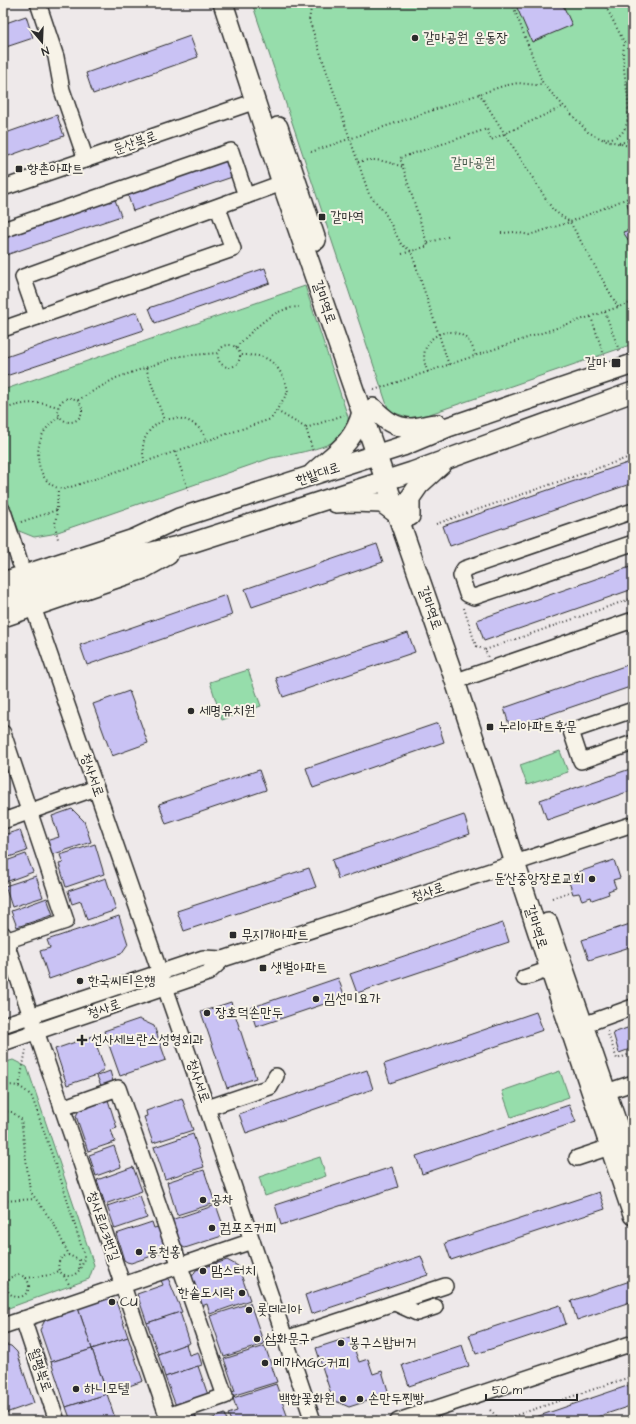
<svg xmlns="http://www.w3.org/2000/svg" width="636" height="1424" viewBox="0 0 636 1424" font-family="'Architects Daughter','Poor Story',sans-serif">
	<style>
		.green { fill: #96ddab; stroke: #60846b }
		.building { fill: #c9c2f4; stroke: #2b2b2b }
		.lines { fill: none; stroke-linecap: round; stroke-linejoin: round }
		.minor-casing { stroke: #2b2b2b; stroke-width: 18 }
		.major-casing { stroke: #2b2b2b; stroke-width: 22 }
		.path { stroke: #2b2b2b; stroke-width: 2; stroke-dasharray: 1 3; stroke-linecap: butt }
		.minor { stroke: #f7f3e8; stroke-width: 15 }
		.major { stroke: #f7f3e8; stroke-width: 19 }
		.poi-dot { fill: #2b2b2b; stroke: #f7f3e8; stroke-width: 1.5 }
		.labels { text-anchor: middle; dominant-baseline: central; stroke-width: 4; stroke-linejoin: round; paint-order: stroke }
		.poi-label { font-size: 14px; fill: #2b2b2b; stroke: #f7f3e8; text-anchor: start }
		.street-label { font-size: 14px; fill: #2b2b2b; stroke: #f7f3e8 }
		.park-label { font-size: 14px; fill: #46584b; stroke: #f7f3e8 }
	</style>
	<rect width="100%" height="100%" fill="#eee9ea"/>
	<filter id="ink" filterUnits="userSpaceOnUse"><feTurbulence type="fractalNoise" baseFrequency=".025" numOctaves="2"/><feDisplacementMap in="SourceGraphic" scale="8" xChannelSelector="R" yChannelSelector="G"/><feConvolveMatrix kernelMatrix="1 2 1 2 8 2 1 2 1" color-interpolation-filters="sRGB"/></filter>
	<g filter="url(#ink)">
		<g class="green">
			<path d="M252 3H633V344L424 416 410 418 389 411Z"/>
			<path d="M305 286 348 417C349 422 349 430 345 434 333 448 289 455 271 458L52 534 34 537 19 531 3 488V390Z"/>
			<path d="M248 670 261 706 222 720 210 682Z"/>
			<path d="M560 751 568 772 527 785 520 765Z"/>
			<path d="M13 1060 27 1067 94 1265 89 1279 3 1310V1063Z"/>
			<path d="M560 1071 569 1097 511 1117 502 1091Z"/>
			<path d="M320 1157 326 1176 265 1196 259 1177Z"/>
		</g>
		<g class="building">
			<path d="M515 3H562L572 25 532 42Z"/>
			<path d="M26 16 33 38 3 48V24Z"/>
			<path d="M190 36 198 57 93 94 86 73Z"/>
			<path d="M57 115 64 136 3 158V134Z"/>
			<path d="M229 158 235 176 133 211 127 193Z"/>
			<path d="M114 197 121 216 3 256V235Z"/>
			<path d="M633 201V222L627 203Z"/>
			<path d="M633 229V247L623 232Z"/>
			<path d="M265 268 270 283 155 323 149 308Z"/>
			<path d="M137 312 144 330 3 377V358Z"/>
			<path d="M633 461V483L450 546 443 526Z"/>
			<path d="M377 544 383 562 252 607 245 589Z"/>
			<path d="M633 566V589L484 641 477 620Z"/>
			<path d="M226 595 232 615 87 665 80 645Z"/>
			<path d="M408 633 415 652 283 697 276 678Z"/>
			<path d="M633 663V686L510 728 504 708Z"/>
			<path d="M129 691 148 743 112 756 93 704Z"/>
			<path d="M438 723 444 742 313 788 306 768Z"/>
			<path d="M633 768V790L547 820 540 800Z"/>
			<path d="M259 770 266 790 166 824 159 804Z"/>
			<path d="M72 809 84 821 91 842 51 855 46 841 59 837 52 816Z"/>
			<path d="M464 815 470 834 338 879 332 860Z"/>
			<path d="M20 830 27 851 3 859V835Z"/>
			<path d="M95 844 104 874 66 887 59 864 63 863 60 855Z"/>
			<path d="M26 854 33 872 3 883V862Z"/>
			<path d="M614 860 620 878 613 880 616 888 608 891 609 894 592 900 591 897 582 900 579 893 573 894 567 876Z"/>
			<path d="M309 868 316 887 184 931 177 911Z"/>
			<path d="M36 876 43 897 12 907 5 886Z"/>
			<path d="M106 878 116 910 87 920 81 901 72 904 68 891Z"/>
			<path d="M47 898 53 915 17 927 11 911Z"/>
			<path d="M119 916 128 944 121 954 49 979 40 951 50 948 47 940Z"/>
			<path d="M503 923 509 942 357 993 350 974Z"/>
			<path d="M633 923V946L589 960 582 940Z"/>
			<path d="M338 978 345 997 256 1027 250 1008Z"/>
			<path d="M231 1002 256 1078 227 1088 201 1012Z"/>
			<path d="M536 1012 543 1030 390 1083 384 1064Z"/>
			<path d="M139 1019 154 1026 166 1060 120 1076 104 1031Z"/>
			<path d="M633 1026V1048L619 1053 613 1033Z"/>
			<path d="M93 1036 104 1066 103 1070 97 1075 67 1085 55 1049Z"/>
			<path d="M367 1070 373 1089 246 1133 239 1114Z"/>
			<path d="M110 1071 114 1085 102 1088 97 1076Z"/>
			<path d="M182 1098 193 1130 153 1143 144 1117 147 1116 146 1111Z"/>
			<path d="M108 1100 117 1128 111 1130 115 1142 88 1151 76 1116 79 1110Z"/>
			<path d="M569 1105 576 1122 422 1174 416 1156Z"/>
			<path d="M193 1134 204 1167 165 1179 154 1147Z"/>
			<path d="M114 1146 121 1167 96 1176 89 1155Z"/>
			<path d="M133 1167 142 1191 105 1204 97 1180Z"/>
			<path d="M392 1167 398 1187 281 1225 275 1205Z"/>
			<path d="M204 1170 215 1203 177 1215 167 1182Z"/>
			<path d="M599 1192 605 1209 451 1260 445 1243Z"/>
			<path d="M140 1195 147 1218 115 1229 107 1206Z"/>
			<path d="M216 1205 225 1231 222 1236 185 1248 179 1245 171 1220Z"/>
			<path d="M152 1222 154 1228 158 1227 165 1246 164 1250 161 1253 131 1263 127 1262 124 1260 116 1234Z"/>
			<path d="M421 1256 428 1275 311 1314 305 1295Z"/>
			<path d="M227 1260 238 1266 250 1300 210 1314 207 1304 199 1307 190 1280 196 1270Z"/>
			<path d="M168 1278 182 1312 147 1323 137 1294 163 1285 161 1280Z"/>
			<path d="M630 1281 633 1291V1301L577 1320 571 1301Z"/>
			<path d="M109 1297 116 1301 128 1337 92 1349 78 1308Z"/>
			<path d="M250 1303 264 1344 224 1357 210 1316Z"/>
			<path d="M560 1305 566 1324 476 1354 469 1335Z"/>
			<path d="M78 1308 92 1349 51 1362 40 1330 46 1318Z"/>
			<path d="M180 1312 190 1343 158 1354 147 1323Z"/>
			<path d="M128 1337 143 1381 107 1394 92 1349Z"/>
			<path d="M350 1337 359 1362 368 1359 373 1374 382 1371 389 1394 349 1407 333 1400 316 1348Z"/>
			<path d="M3 1344 11 1346 17 1352 34 1403 3 1414Z"/>
			<path d="M186 1344 189 1355 198 1352 202 1365 165 1377 158 1354Z"/>
			<path d="M462 1345 469 1366 409 1386 402 1365Z"/>
			<path d="M265 1346 277 1382 232 1396 231 1392 235 1391 224 1359Z"/>
			<path d="M92 1349 107 1394 66 1407 51 1362Z"/>
			<path d="M198 1366 208 1395 176 1406 165 1377Z"/>
			<path d="M276 1384 289 1421H231L228 1414 237 1411 233 1398Z"/>
			<path d="M633 1384V1405L585 1421H528L527 1420Z"/>
			<path d="M107 1394 116 1421H71L66 1407Z"/>
			<path d="M194 1411 197 1421H180L181 1416Z"/>
			<path d="M225 1414 227 1421H205Z"/>
			<path d="M38 1416 40 1421H23Z"/>
		</g>
		<g class="lines">
			<defs>
				<g id="minor">
					<path d="M38 3 56 57 62 90 86 160"/>
					<path d="M3 188 256 101"/>
					<path d="M3 230 231 151 246 196"/>
					<path d="M37 317 23 277 282 183"/>
					<path d="M3 329 233 249 218 208"/>
					<path d="M3 511 20 563"/>
					<path d="M633 511 464 569 461 576 467 594 474 597 633 543"/>
					<path d="M33 607 207 1108 313 1421"/>
					<path d="M465 678 633 620"/>
					<path d="M633 710 571 731 581 761 633 743"/>
					<path d="M3 733 66 921 5 941"/>
					<path d="M3 821 96 788"/>
					<path d="M3 934 169 1421"/>
					<path d="M524 978 550 969"/>
					<path d="M3 1025 203 958 223 959 633 824"/>
					<path d="M583 1025 633 1007"/>
					<path d="M3 1043 208 973 223 959"/>
					<path d="M606 1092 633 1083"/>
					<path d="M62 1108 118 1088 225 1396 167 1416"/>
					<path d="M207 1108 270 1087 276 1076"/>
					<path d="M577 1158 610 1147"/>
					<path d="M395 1303 417 1313 435 1307"/>
					<path d="M23 1319 57 1421"/>
					<path d="M3 1326 252 1241"/>
					<path d="M285 1339 445 1286"/>
					<path d="M398 1421 633 1343"/>
				</g>
				<g id="major">
					<path d="M223 3 282 183 451 669 550 969 633 1215"/>
					<path d="M278 127 316 240"/>
					<path d="M373 408C384 419 394 428 411 428 420 428 428 424 437 424"/>
					<path d="M313 473C336 452 354 443 362 412"/>
					<path d="M336 503 352 502 382 503 397 514"/>
					<path d="M410 516V498L419 485 442 464"/>
					<path d="M3 582 134 539 179 518 403 446 448 427 633 364"/>
					<path d="M3 600 139 555 191 543 412 472 633 392"/>
					<path d="M3 617 143 569 168 555"/>
					<path d="M548 923 633 1170"/>
				</g>
			</defs>
			<use href="#minor" class="minor-casing"/>
			<use href="#major" class="major-casing"/>
			<g class="path">
				<path d="M312 3 309 20 369 194 385 213 401 244 411 251 449 365"/>
				<path d="M512 3 543 84 588 132 602 139 633 147"/>
				<path d="M604 3 624 42 633 41"/>
				<path d="M479 93 553 210 570 222 618 307"/>
				<path d="M604 139C609 138 617 138 621 134 636 118 623 77 623 57 623 52 624 47 624 42"/>
				<path d="M619 143 633 140"/>
				<path d="M311 152 503 86 518 83 536 85 543 84"/>
				<path d="M358 162C374 157 388 162 403 167"/>
				<path d="M501 233 515 232 529 235 570 222 633 196"/>
				<path d="M428 243 450 236"/>
				<path d="M402 254 428 246 400 158 487 129 491 140 564 106"/>
				<path d="M605 312 620 353"/>
				<path d="M591 317 605 358"/>
				<circle cx="229" cy="356" r="11"/>
				<path d="M236 347C255 329 272 308 299 307"/>
				<path d="M146 368 164 420"/>
				<path d="M428 372C409 333 466 314 475 355"/>
				<path d="M374 390 633 302"/>
				<circle cx="70" cy="410" r="12"/>
				<path d="M78 400 116 378 165 361 180 356 218 353"/>
				<path d="M3 410C21 402 39 401 58 407"/>
				<path d="M277 411 306 428 313 452"/>
				<path d="M59 417C53 421 48 426 44 432 32 452 38 488 65 489L271 419 288 392C286 379 277 362 263 357 256 355 248 355 240 355"/>
				<path d="M306 428 344 415"/>
				<path d="M175 452 189 492"/>
				<path d="M145 462C131 421 190 399 207 441"/>
				<path d="M57 510 55 525 58 539"/>
				<path d="M21 522 57 510 58 489"/>
				<path d="M436 524 633 456"/>
				<path d="M464 608 476 646 485 650 488 657"/>
				<path d="M485 650 633 598"/>
				<path d="M552 898 569 892"/>
				<path d="M607 1031 617 1059 633 1053"/>
				<path d="M19 1086 26 1050"/>
				<path d="M3 1087C15 1082 24 1088 32 1097L64 1189 84 1255C84 1269 72 1284 59 1271 57 1262 60 1256 69 1255L79 1260V1270"/>
				<path d="M3 1111 12 1112 21 1119 30 1191 54 1224 69 1255"/>
				<path d="M3 1201 34 1199"/>
				<circle cx="18" cy="1286" r="11"/>
				<path d="M64 1276 72 1289"/>
				<path d="M26 1278 51 1275 59 1271"/>
				<path d="M490 1410 501 1420"/>
				<path d="M502 1420 633 1376"/>
			</g>
			<use href="#minor" class="minor"/>
			<use href="#major" class="major"/>
		</g>
	</g>
	<g class="poi-dot">
		<circle cx="415" cy="38" r="4"/>
		<rect x="15" y="165" width="8" height="8" rx="2"/>
		<rect x="318" y="213" width="8" height="8" rx="2"/>
		<rect x="611" y="358" width="10" height="10" rx="2"/>
		<circle cx="191" cy="711" r="4"/>
		<rect x="486" y="723" width="8" height="8" rx="2"/>
		<circle cx="592" cy="879" r="4"/>
		<rect x="229" y="931" width="8" height="8" rx="2"/>
		<rect x="259" y="964" width="8" height="8" rx="2"/>
		<circle cx="80" cy="981" r="4"/>
		<circle cx="316" cy="999" r="4"/>
		<circle cx="207" cy="1013" r="4"/>
		<path d="M80 1034h4v4h4v4h-4v4h-4v-4h-4v-4h4z"/>
		<circle cx="203" cy="1200" r="4"/>
		<circle cx="212" cy="1228" r="4"/>
		<circle cx="139" cy="1252" r="4"/>
		<circle cx="203" cy="1271" r="4"/>
		<circle cx="242" cy="1293" r="4"/>
		<circle cx="112" cy="1302" r="4"/>
		<circle cx="249" cy="1310" r="4"/>
		<circle cx="257" cy="1339" r="4"/>
		<circle cx="341" cy="1343" r="4"/>
		<circle cx="265" cy="1363" r="4"/>
		<circle cx="76" cy="1389" r="4"/>
		<circle cx="343" cy="1399" r="4"/>
		<circle cx="360" cy="1399" r="4"/>
	</g>
	<g class="labels">
		<g class="poi-label">
			<text x="423" y="38">갈마공원 운동장</text>
			<text x="27" y="169">향촌아파트</text>
			<text x="330" y="217">갈마역</text>
			<text x="607" y="363" text-anchor="end">갈마</text>
			<text x="199" y="711">세명유치원</text>
			<text x="498" y="727">누리아파트후문</text>
			<text x="584" y="879" text-anchor="end">둔산중앙장로교회</text>
			<text x="241" y="935">무지개아파트</text>
			<text x="271" y="968">샛별아파트</text>
			<text x="88" y="981">한국씨티은행</text>
			<text x="324" y="999">김선미요가</text>
			<text x="215" y="1013">장호덕손만두</text>
			<text x="91" y="1040">선사세브란스성형외과</text>
			<text x="211" y="1200">공차</text>
			<text x="220" y="1228">컴포즈커피</text>
			<text x="147" y="1252">동천홍</text>
			<text x="211" y="1271">맘스터치</text>
			<text x="234" y="1293" text-anchor="end">한솥도시락</text>
			<text x="120" y="1302">CU</text>
			<text x="257" y="1310">롯데리아</text>
			<text x="265" y="1339">삼화문구</text>
			<text x="349" y="1343">봉구스밥버거</text>
			<text x="273" y="1363">메가MGC커피</text>
			<text x="84" y="1389">하니모텔</text>
			<text x="335" y="1399" text-anchor="end">백합꽃화원</text>
			<text x="368" y="1399">손만두찐빵</text>
		</g>
		<g class="street-label">
			<text transform="translate(135 143) rotate(-19)">둔산북로</text>
			<text transform="translate(324 302) rotate(71)">갈마역로</text>
			<text transform="translate(318 474) rotate(-18)">한밭대로</text>
			<text transform="translate(430 608) rotate(71)">갈마역로</text>
			<text transform="translate(92 775) rotate(71)">청사서로</text>
			<text transform="translate(428 892) rotate(-18)">청사로</text>
			<text transform="translate(536 927) rotate(72)">갈마역로</text>
			<text transform="translate(104 1009) rotate(-19)">청사로</text>
			<text transform="translate(198 1081) rotate(71)">청사서로</text>
			<text transform="translate(103 1226) rotate(71)">청사로123번길</text>
			<text transform="translate(40 1370) rotate(71)">월평북로</text>
		</g>
		<g class="park-label">
			<text x="473" y="163">갈마공원</text>
		</g>
	</g>
	<rect width="636" height="1424" fill="none" stroke="#f7f3e8" stroke-width="16"/>
	<rect x="8" y="8" width="620" height="1408" fill="none" stroke="#2b2b2b" stroke-width="1.5" filter="url(#ink)"/>
	<g transform="translate(42 42) rotate(161)" stroke="#f7f3e8" stroke-width="3" paint-order="stroke">
	<path d="M0-3L7 15L0 10L-7 15Z" fill="#2b2b2b"/>
	<text y="-6" font-size="11" font-weight="bold" text-anchor="middle" fill="#2b2b2b">N</text>
	</g>
	<path d="M486 1394v6h91v-6" fill="none" stroke="#2b2b2b" stroke-width="2"/>
	<text x="492" y="1394" font-size="12" fill="#2b2b2b" stroke="#f7f3e8" stroke-width="3" paint-order="stroke">50 m</text>
</svg>
